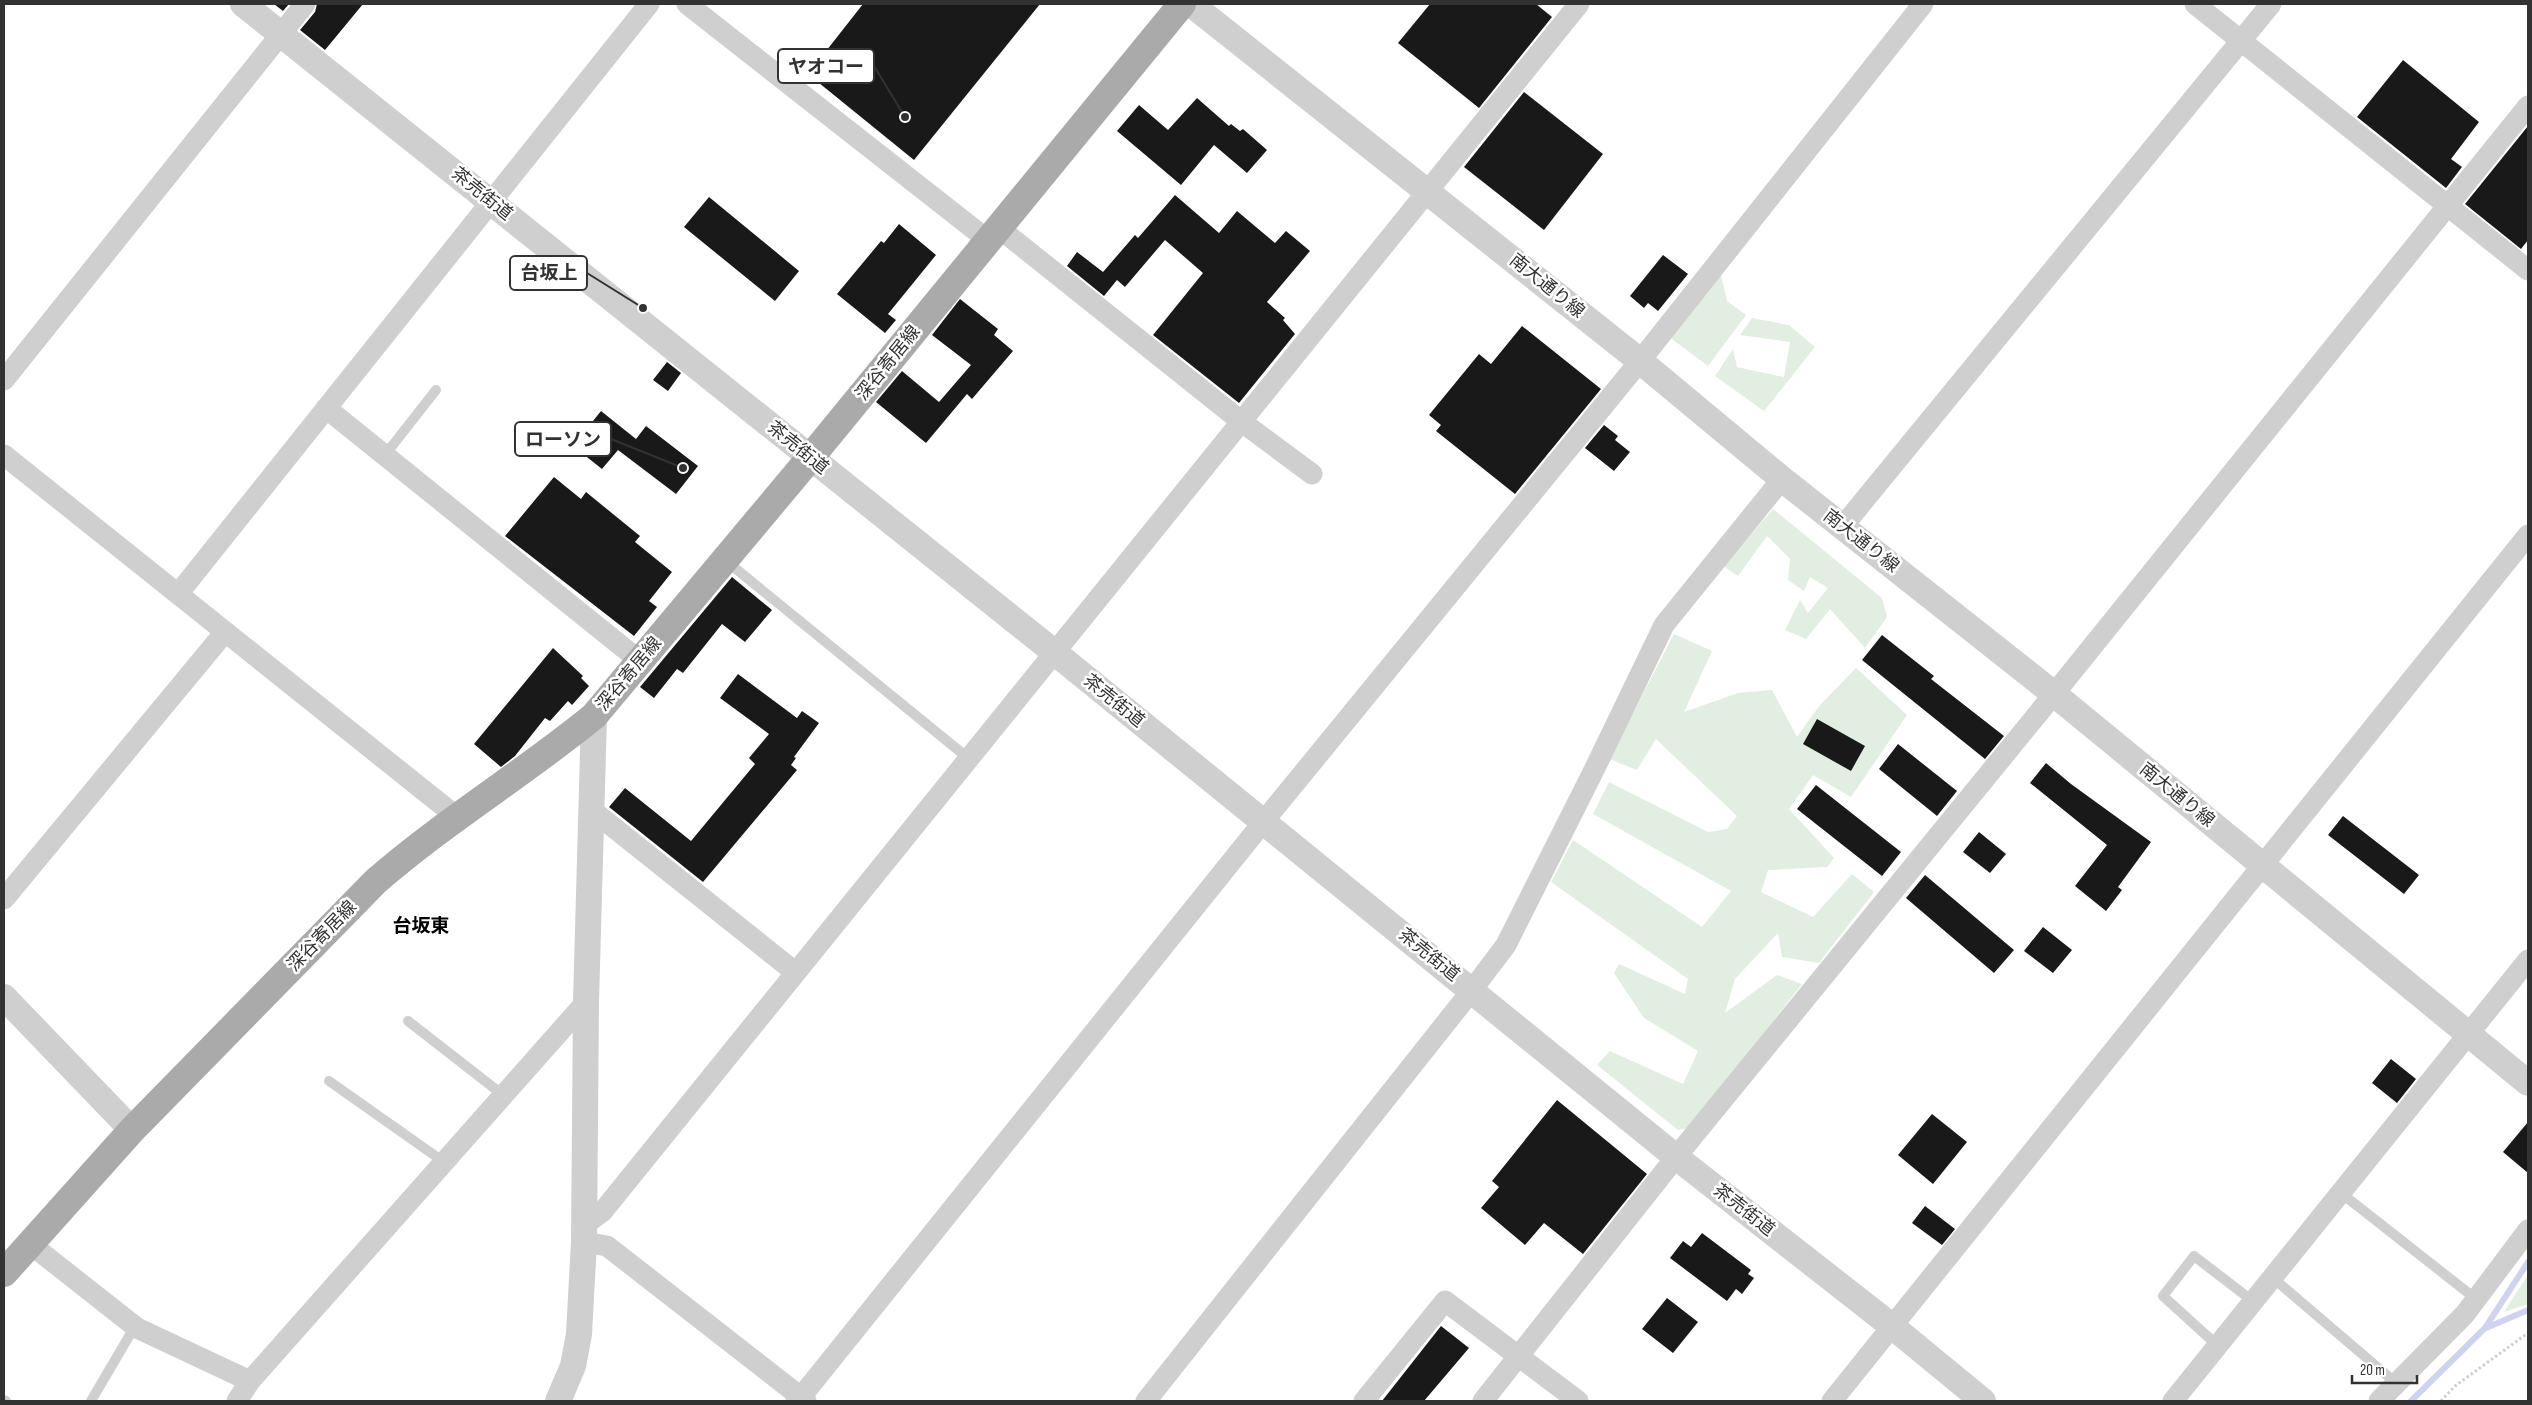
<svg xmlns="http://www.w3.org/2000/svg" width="2532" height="1405" viewBox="0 0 2532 1405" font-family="'Sofia Sans Condensed','Noto Sans JP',sans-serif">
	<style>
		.green { fill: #e2eee1 }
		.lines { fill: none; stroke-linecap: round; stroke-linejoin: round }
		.stream { stroke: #cfd3ed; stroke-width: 6 }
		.building { fill: #191919 }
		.path { stroke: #cfcfcf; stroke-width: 3; stroke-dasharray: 2.5 2.5; stroke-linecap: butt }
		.service { stroke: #cfcfcf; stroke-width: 10 }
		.minor { stroke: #cfcfcf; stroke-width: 21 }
		.tertiary { stroke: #cfcfcf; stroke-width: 26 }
		.primary { stroke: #aaa; stroke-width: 28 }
		.labels { text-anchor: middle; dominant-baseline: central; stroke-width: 5; stroke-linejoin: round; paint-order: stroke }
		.street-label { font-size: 18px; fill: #323232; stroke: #fff }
		.neighbourhood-label { font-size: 19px; font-weight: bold; fill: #000; stroke: #fff }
		.leader { fill: none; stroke: #323232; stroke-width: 2 }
		.callout-dot { fill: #323232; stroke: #fff; stroke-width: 2 }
		.callout { fill: #fff; stroke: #323232; stroke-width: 2 }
		.callout-label { font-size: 19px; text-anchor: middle; font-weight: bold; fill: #323232 }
	</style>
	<rect width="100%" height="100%" fill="#fff"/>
	<g class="green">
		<path d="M1720 272 1727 301 1746 315 1708 366 1668 336Z"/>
		<path d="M1752 318 1789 325 1815 347 1764 411 1715 376 1733 349 1737 367 1784 377 1790 342 1740 335Z"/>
		<path d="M1773 509 1882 598 1887 617 1865 648 1830 609 1806 639 1785 630 1800 600 1808 613 1828 588 1810 577 1804 591 1788 580 1790 559 1767 536 1738 576 1723 566Z"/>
		<path d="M1674 634 1712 651 1684 712 1738 693 1772 690 1797 737 1820 705 1856 668 1907 715 1851 797 1813 775 1789 809 1834 858 1827 867 1768 870 1761 892 1813 917 1852 874 1874 892 1819 963 1782 957 1778 933 1735 979 1725 1013 1777 975 1802 984 1690 1128 1678 1130 1597 1065 1610 1051 1683 1084 1698 1051 1644 1018 1614 973 1619 964 1685 994 1688 979 1551 882 1573 840 1702 927 1731 891 1593 814 1609 782 1708 832 1727 829 1737 816 1656 739 1637 770 1609 759Z"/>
		<path d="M2528 1275V1304L2504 1312Z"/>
	</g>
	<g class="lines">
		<g class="stream">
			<path d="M2486 1328 2528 1310"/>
			<path d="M2411 1401 2485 1328 2528 1262"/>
		</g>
	</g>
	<g class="building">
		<path d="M274 4H289L283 11Z"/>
		<path d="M317 4H363L325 50 300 30 315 12Z"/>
		<path d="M863 4H1040L914 160 808 74Z"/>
		<path d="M1430 4H1536L1552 17 1479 108 1398 43Z"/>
		<path d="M2403 60 2479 122 2451 159 2462 167 2446 188 2357 117Z"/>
		<path d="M1524 92 1603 154 1544 230 1464 167Z"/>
		<path d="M1197 98 1229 126 1231 124 1240 131 1243 129 1267 150 1247 173 1214 145 1181 185 1117 131 1139 105 1168 130Z"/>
		<path d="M2528 126V240L2521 249 2465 204Z"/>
		<path d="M1175 195 1219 233 1237 211 1275 243 1286 231 1310 251 1267 302 1285 318 1283 320 1295 334 1239 403 1153 335 1203 273 1165 240 1125 287 1117 280 1104 296 1067 266 1077 252 1103 272 1135 235 1138 238Z"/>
		<path d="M709 197 799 271 775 301 684 227Z"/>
		<path d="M899 224 936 255 888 314 896 320 885 333 837 294 881 241 884 243Z"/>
		<path d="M1663 255 1688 274 1658 311 1648 303 1644 308 1630 296Z"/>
		<path d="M960 299 998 329 994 335 1013 351 972 399 967 394 926 443 876 402 902 371 939 402 971 365 932 335Z"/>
		<path d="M1522 326 1601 389 1515 494 1436 431 1441 425 1429 415 1479 354 1491 364Z"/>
		<path d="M667 362 681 373 668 391 653 380Z"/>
		<path d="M601 411 636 439 646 426 698 466 676 494 618 450 602 469 573 446Z"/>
		<path d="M1604 425 1618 436 1615 440 1630 452 1614 471 1585 448Z"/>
		<path d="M554 477 581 499 586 492 640 536 635 542 672 572 649 601 657 607 634 636 505 536Z"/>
		<path d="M732 577 772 610 745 642 722 624 683 673 677 669 654 698 640 687Z"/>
		<path d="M1882 635 1934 676 1931 679 2004 736 1985 759 1862 660Z"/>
		<path d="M553 648 583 676 581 678 589 686 572 705 568 701 550 721 545 718 515 756 501 767 474 744Z"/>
		<path d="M738 674 797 718 802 711 819 723 794 757 796 758 791 765 797 770 703 882 609 807 625 788 691 841 755 764 749 758 769 734 720 698Z"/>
		<path d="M1817 719 1865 746 1851 771 1803 744Z"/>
		<path d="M1898 744 1957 791 1937 816 1879 769Z"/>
		<path d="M2046 763 2071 784 2151 842 2118 887 2122 890 2106 911 2075 886 2107 845 2030 783Z"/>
		<path d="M1816 785 1901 852 1882 876 1797 809Z"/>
		<path d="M2343 816 2419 875 2404 894 2328 835Z"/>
		<path d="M1979 832 2006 854 1990 873 1963 852Z"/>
		<path d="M1925 875 2014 950 1994 973 1906 898Z"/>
		<path d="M2043 927 2072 950 2053 973 2024 951Z"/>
		<path d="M2391 1059 2416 1079 2397 1103 2372 1083Z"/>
		<path d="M1557 1100 1647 1174 1583 1254 1544 1223 1525 1245 1481 1208 1499 1187 1492 1181Z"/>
		<path d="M1932 1114 1967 1142 1933 1184 1898 1155Z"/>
		<path d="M2528 1122V1173L2503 1152Z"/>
		<path d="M1925 1206 1955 1229 1942 1245 1912 1223Z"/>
		<path d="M1702 1233 1751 1270 1748 1274 1754 1278 1742 1294 1736 1289 1727 1301 1670 1258 1683 1241 1691 1247Z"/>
		<path d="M1667 1298 1698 1322 1673 1353 1642 1329Z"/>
		<path d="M1441 1326 1469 1348 1424 1401H1382Z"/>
	</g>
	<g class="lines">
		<path class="path" d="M2441 1401 2455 1386 2528 1333"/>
		<g class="service">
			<path d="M385 455 436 390"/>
			<path d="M725 560 968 758"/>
			<path d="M408 1021 503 1095"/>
			<path d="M329 1081 444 1162"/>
			<path d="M2341 1193 2476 1299"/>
			<path d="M2273 1278 2396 1383"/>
			<path d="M2218 1346 2163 1296 2194 1256 2254 1302"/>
			<path d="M4 1400 6 1401"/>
			<path d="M91 1401 135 1326"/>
		</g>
		<g class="minor">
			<path d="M687 4 989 241"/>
			<path d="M2195 4 2528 270"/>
			<path d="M999 228 1242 422 1312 474"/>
			<path d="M4 380 305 4"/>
			<path d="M326 408 640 661"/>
			<path d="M4 455 457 817"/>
			<path d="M1843 526 2271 4"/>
			<path d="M178 594 649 4"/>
			<path d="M593 811 795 972"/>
			<path d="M4 899 225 632"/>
			<path d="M583 1226 603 1211 1579 4"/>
			<path d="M584 1242 607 1246 806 1401"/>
			<path d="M29 1243 137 1328 250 1381"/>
			<path d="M237 1401 250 1381 586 1002"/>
			<path d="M796 1401 801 1397 1264 821 1640 361 1923 4"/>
			<path d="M1146 1401 1472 990 1506 945 1595 768 1664 625 1782 479"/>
			<path d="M1364 1401 1445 1301 1578 1401"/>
			<path d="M1483 1401 1676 1157 2054 694 2528 106"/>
			<path d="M1832 1401C2065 1113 2295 823 2528 535"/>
			<path d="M2173 1401 2528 960"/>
			<path d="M2379 1401 2465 1314 2528 1230"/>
		</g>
		<g class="tertiary">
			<path d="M243 4 1054 652 1676 1157 1893 1327 1983 1401"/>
			<path d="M1191 4 1640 361 1782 479 2054 694 2528 1083"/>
			<path d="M4 997 132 1130"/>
			<path d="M558 1401 573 1366 579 1334 584 1242 586 1002 594 716"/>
		</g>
		<path class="primary" d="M4 1273 132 1130 376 881C445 821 523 774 594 716L810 458 1182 4"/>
	</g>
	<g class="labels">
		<g class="street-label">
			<text transform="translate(482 194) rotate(39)">茶売街道</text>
			<text transform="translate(1547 286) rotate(39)">南大通り線</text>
			<text transform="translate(888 363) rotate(-51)">深谷寄居線</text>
			<text transform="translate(798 448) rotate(39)">茶売街道</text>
			<text transform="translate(1861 541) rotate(38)">南大通り線</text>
			<text transform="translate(629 674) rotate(-50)">深谷寄居線</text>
			<text transform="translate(1114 701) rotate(39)">茶売街道</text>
			<text transform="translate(2177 795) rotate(39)">南大通り線</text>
			<text transform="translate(322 936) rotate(-46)">深谷寄居線</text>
			<text transform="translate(1429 955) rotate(39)">茶売街道</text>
			<text transform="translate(1744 1210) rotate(38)">茶売街道</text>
		</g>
		<g class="neighbourhood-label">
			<text x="421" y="926">台坂東</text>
		</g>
	</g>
	<path class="leader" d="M905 117L874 66M643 308L587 273M683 468L611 439"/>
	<g class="callout-dot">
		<circle cx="905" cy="117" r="5"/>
		<circle cx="643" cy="308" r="5"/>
		<circle cx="683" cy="468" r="5"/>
	</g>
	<g class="callout">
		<rect x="778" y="49" width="96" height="34" rx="5"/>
		<rect x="510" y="256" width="77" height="34" rx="5"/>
		<rect x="515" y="422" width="96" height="34" rx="5"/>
	</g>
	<g class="callout-label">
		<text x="826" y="73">ヤオコー</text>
		<text x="549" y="279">台坂上</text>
		<text x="563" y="446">ローソン</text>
	</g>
	<rect width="2532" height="1405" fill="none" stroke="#323232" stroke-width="10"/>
	<path d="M2352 1375v8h65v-8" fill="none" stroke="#323232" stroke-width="2.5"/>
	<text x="2360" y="1375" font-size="15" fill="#323232" stroke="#ffffff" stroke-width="4" paint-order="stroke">20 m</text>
</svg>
